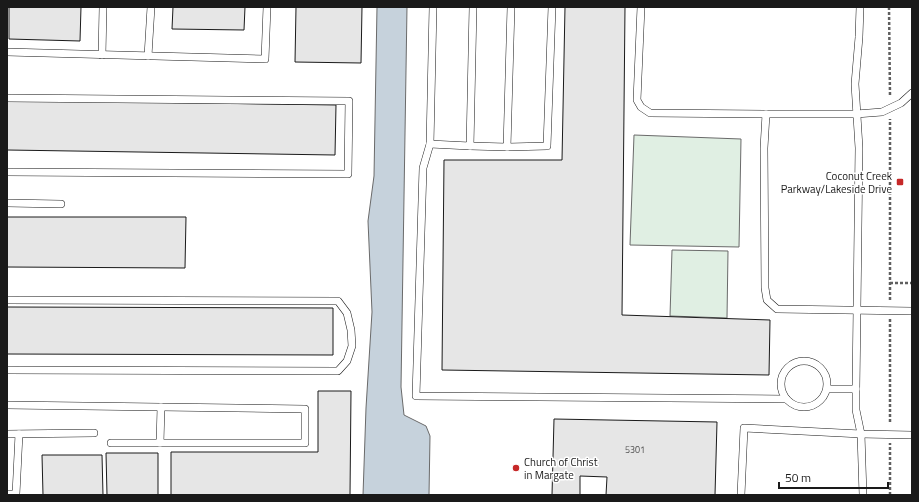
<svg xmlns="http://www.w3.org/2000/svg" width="919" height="502" viewBox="0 0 919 502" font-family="'Titillium Web',sans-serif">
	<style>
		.green { fill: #e0efe3; stroke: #6a6a6a }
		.water { fill: #c6d2dc; stroke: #6a6a6a }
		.building { fill: #e6e6e6; stroke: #1a1a1a }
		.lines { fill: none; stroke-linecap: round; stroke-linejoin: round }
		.lane-casing { stroke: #1a1a1a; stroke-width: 8 }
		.path { stroke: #5f5f5f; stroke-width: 2.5; stroke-dasharray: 3 2; stroke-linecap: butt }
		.lane { stroke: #fff; stroke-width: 7 }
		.poi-dot { fill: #c62828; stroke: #fff; stroke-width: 1.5 }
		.labels { text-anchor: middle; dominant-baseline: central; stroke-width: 3; stroke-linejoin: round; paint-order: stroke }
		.number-label { font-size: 9px; fill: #4d4d4d }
		.poi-label { font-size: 11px; fill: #1a1a1a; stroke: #fff; text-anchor: end }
	</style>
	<rect width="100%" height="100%" fill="#fff"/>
	<g class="green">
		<path d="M634 135 741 139 739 247 630 245Z"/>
		<path d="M672 250 728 251 727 318 670 316Z"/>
	</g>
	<path class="water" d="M377 7H407L401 387 404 415 426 426 430 436 429 495H363L366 408 372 312 368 221 374 176Z"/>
	<g class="building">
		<path d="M9 7H81L80 41 9 39Z"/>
		<path d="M173 7H245L244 30 172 29Z"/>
		<path d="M296 7H362L361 63 295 62Z"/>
		<path d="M565 7H625L622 315 770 320 769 375 442 370 444 160H562Z"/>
		<path d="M7 100 336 105 335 155 7 150Z"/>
		<path d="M7 217H186L185 268 7 267Z"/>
		<path d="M7 307 333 308V355L7 354Z"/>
		<path d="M318 391H351L350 495H171V452H318Z"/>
		<path d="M554 419 717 422 715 495H606L607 477 580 476V495H552Z"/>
		<path d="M106 453H158V495H107Z"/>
		<path d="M42 455H102L103 495H43Z"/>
	</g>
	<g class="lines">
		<defs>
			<g id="lane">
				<path d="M433 7 430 144 423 168 416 396 786 399"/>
				<path d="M641 7 637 100 641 107 650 113 766 114 764 148 765 288 767 300 777 309 912 311"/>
				<path d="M7 52 265 59 267 7"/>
				<path d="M102 55 103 7"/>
				<path d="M148 56 151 7"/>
				<path d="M7 98 349 101 348 174 7 172"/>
				<path d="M766 114H856L882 112 901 103 912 93"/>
				<path d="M430 144 470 146 473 7"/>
				<path d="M470 146 507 147 511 7"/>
				<path d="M507 147 547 146 552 7"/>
				<path d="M7 203 61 204"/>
				<path d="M7 300 338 301 347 313 351 330 352 346 347 361 338 371 7 370"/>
				<circle cx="804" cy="384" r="23"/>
				<path d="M827 389H856V410L861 434 863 495"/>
				<path d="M856 389 859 148 855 84 859 37 860 7"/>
				<path d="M7 405 305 409V443H111"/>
				<path d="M7 434 94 433"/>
				<path d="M160 443 161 407"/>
				<path d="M7 494H16L19 434"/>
				<path d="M741 495 744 428 861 434 912 435"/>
			</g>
		</defs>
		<use href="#lane" class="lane-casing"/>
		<g class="path">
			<path d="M889 7 890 96"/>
			<path d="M890 283H912"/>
			<path d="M890 300V119"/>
			<path d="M890 319V424"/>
			<path d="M890 495V443"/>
		</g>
		<use href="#lane" class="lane"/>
	</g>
	<g class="poi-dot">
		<rect x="896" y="178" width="8" height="8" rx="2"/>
		<circle cx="516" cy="468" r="4"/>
	</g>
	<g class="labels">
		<g class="number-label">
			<text x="635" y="449">5301</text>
		</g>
		<g class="poi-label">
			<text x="892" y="176">Coconut Creek<tspan x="892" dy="13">Parkway/Lakeside Drive</tspan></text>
			<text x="524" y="462" text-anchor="start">Church of Christ<tspan x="524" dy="13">in Margate</tspan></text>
		</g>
	</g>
	<rect width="919" height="502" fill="none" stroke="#1a1a1a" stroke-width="16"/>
	<path d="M779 482v6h109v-6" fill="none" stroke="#1a1a1a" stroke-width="2"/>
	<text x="785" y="482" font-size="12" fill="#1a1a1a" stroke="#ffffff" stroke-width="3" paint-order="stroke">50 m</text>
</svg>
